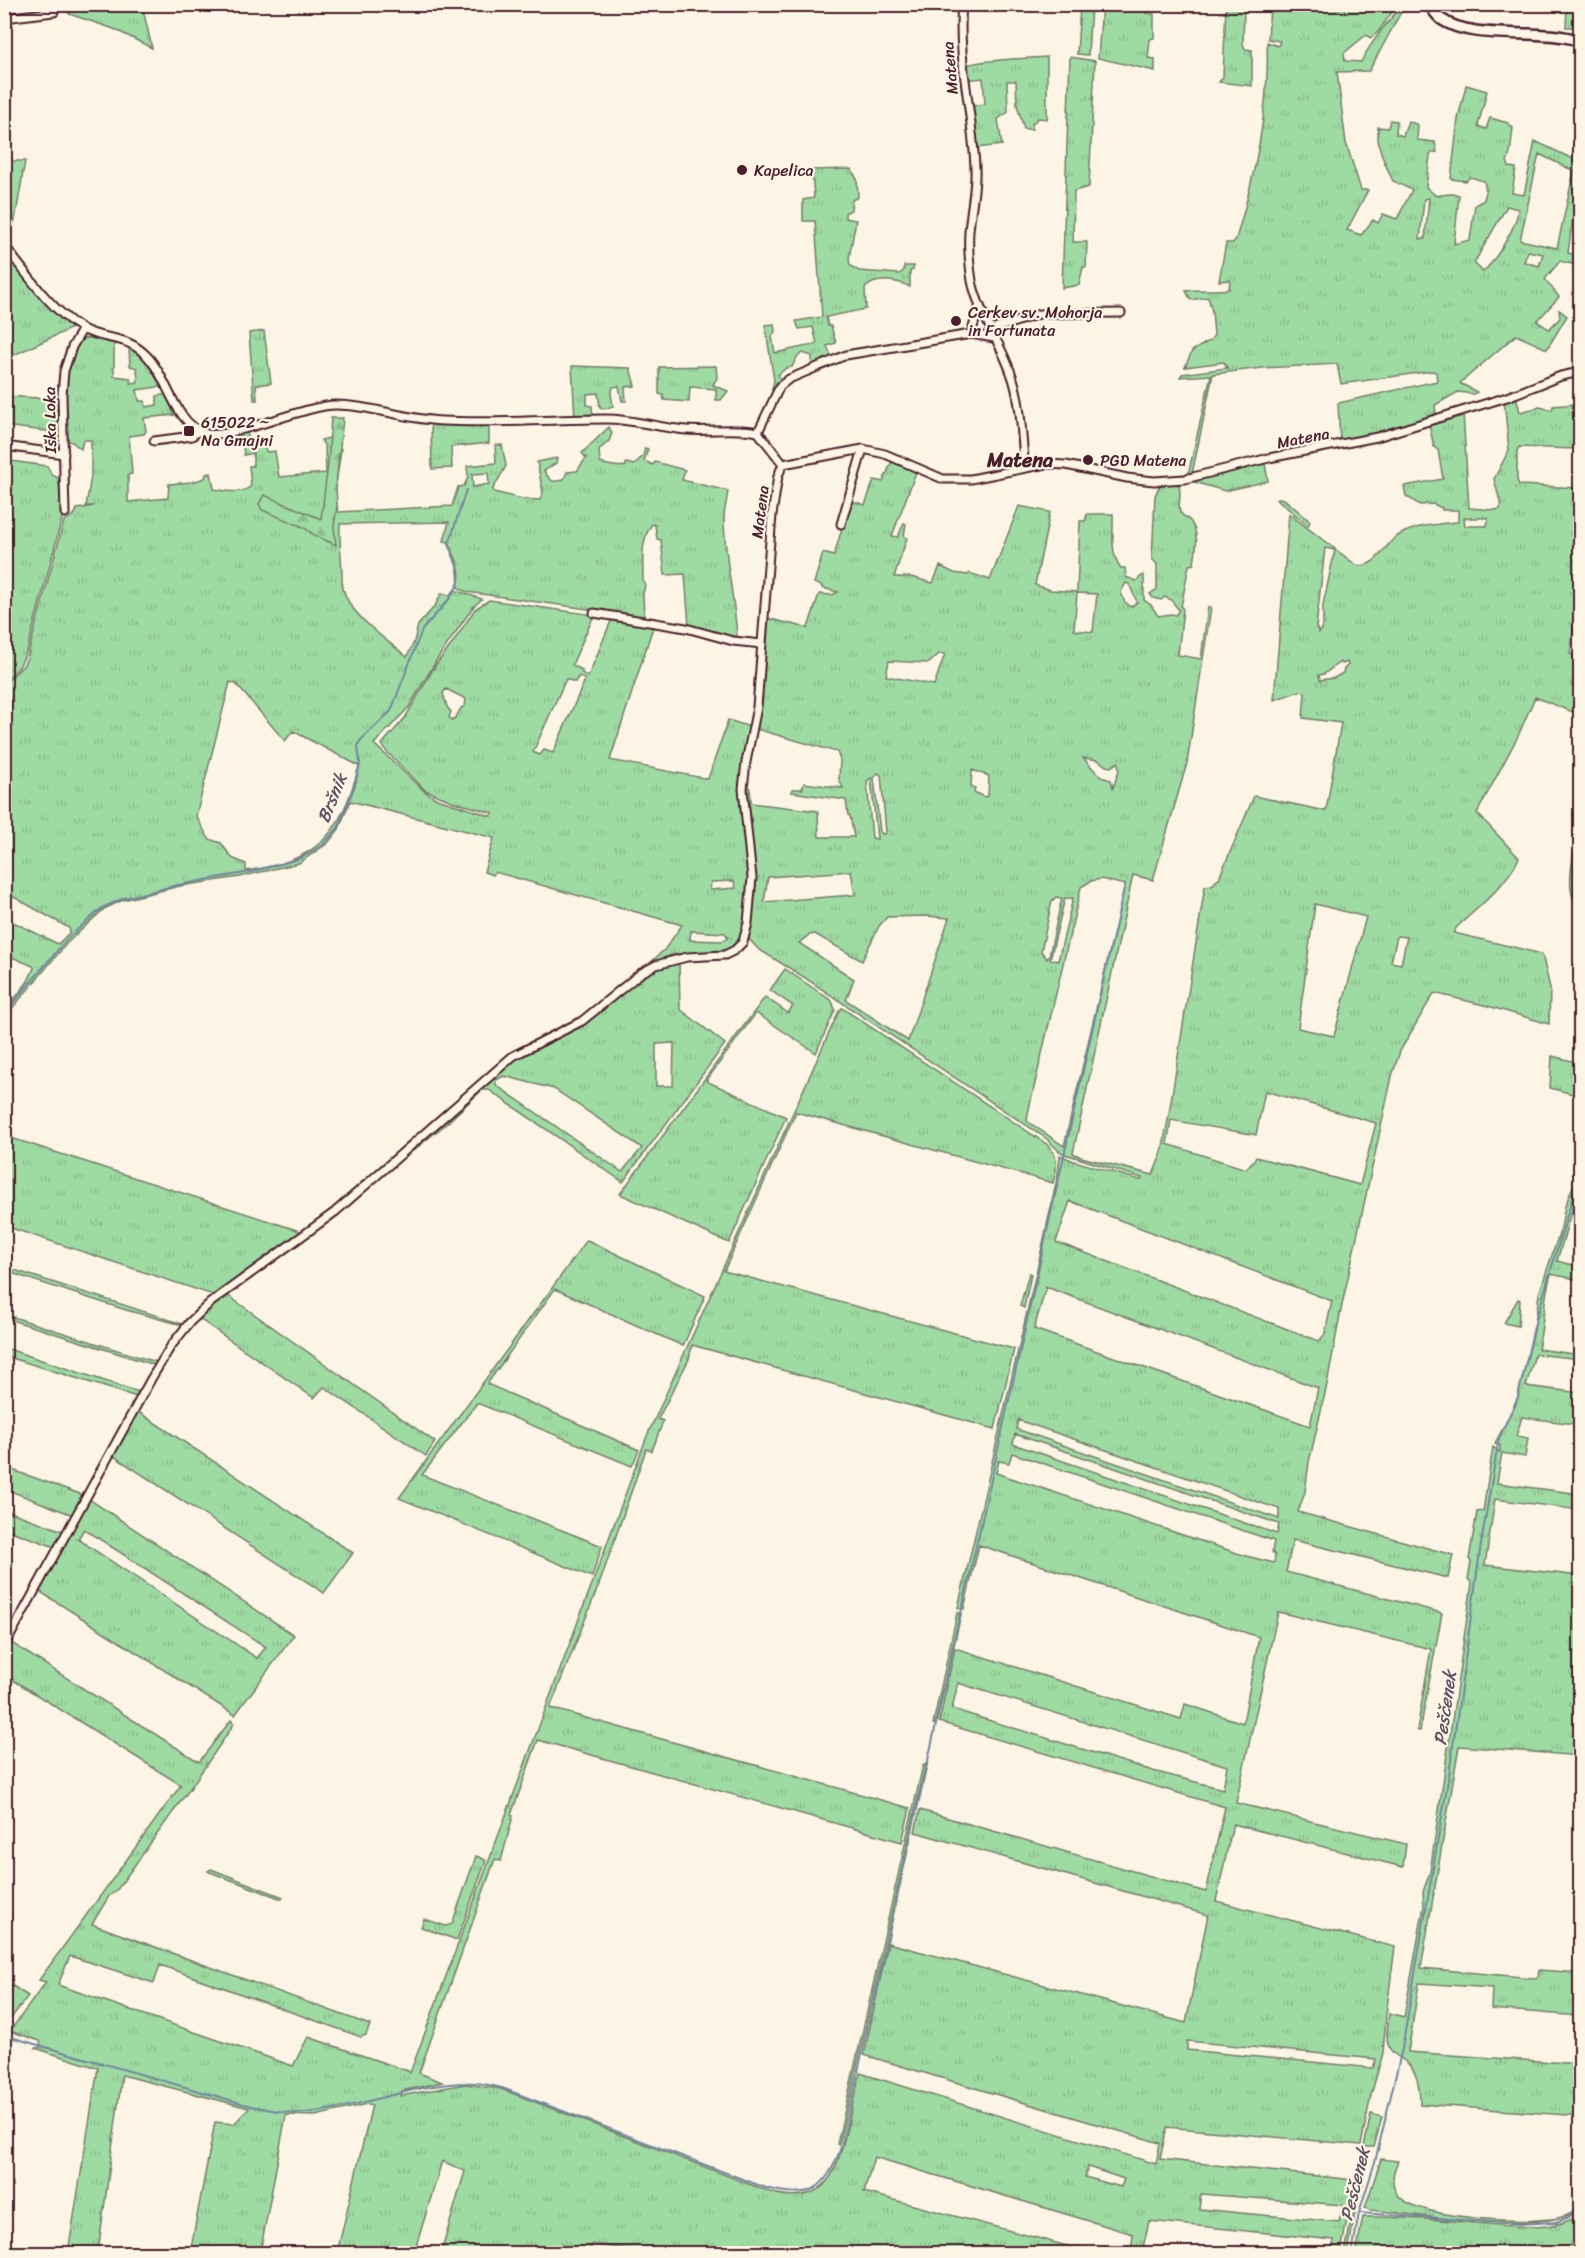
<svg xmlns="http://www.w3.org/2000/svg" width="1585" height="2258" viewBox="0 0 1585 2258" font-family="Sriracha,sans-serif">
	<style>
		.grass { fill: url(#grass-tufts); stroke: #747d67; stroke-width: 1.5; fill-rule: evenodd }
		.forest { fill: url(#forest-firs); stroke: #747d67; stroke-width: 1.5 }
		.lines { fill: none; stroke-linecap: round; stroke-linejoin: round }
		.stream { stroke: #72859f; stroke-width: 2 }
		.street-casing { stroke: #4a1f2b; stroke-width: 11 }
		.secondary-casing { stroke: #4a1f2b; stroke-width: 14 }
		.street { stroke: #fcf5e5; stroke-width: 7 }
		.secondary { stroke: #fcf5e5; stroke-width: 9 }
		.poi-dot { fill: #4a1f2b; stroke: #fcf5e5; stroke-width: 2 }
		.labels { text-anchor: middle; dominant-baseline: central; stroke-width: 4.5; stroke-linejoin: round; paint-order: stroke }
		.street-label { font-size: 16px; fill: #4a1f2b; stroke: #fcf5e5 }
		.poi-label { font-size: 16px; fill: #4a1f2b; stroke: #fcf5e5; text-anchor: start }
		.water-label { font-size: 18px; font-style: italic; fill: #5e5265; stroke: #fcf5e5 }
		.quarter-label { font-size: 20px; font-weight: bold; fill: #4a1f2b; stroke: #fcf5e5 }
	</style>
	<defs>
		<pattern id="grass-tufts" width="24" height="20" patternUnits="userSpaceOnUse" patternTransform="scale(1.5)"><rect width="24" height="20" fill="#9edba3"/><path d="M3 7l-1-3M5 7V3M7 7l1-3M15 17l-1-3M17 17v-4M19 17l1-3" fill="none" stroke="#8abc8c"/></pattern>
		<pattern id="forest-firs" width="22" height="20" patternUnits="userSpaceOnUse" patternTransform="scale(1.5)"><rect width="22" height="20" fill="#9edba3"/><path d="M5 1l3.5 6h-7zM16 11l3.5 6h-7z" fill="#8abc8c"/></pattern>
	</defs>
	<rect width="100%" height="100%" fill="#fcf5e5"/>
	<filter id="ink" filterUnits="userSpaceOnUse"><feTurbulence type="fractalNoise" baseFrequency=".0167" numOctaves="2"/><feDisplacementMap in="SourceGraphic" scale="12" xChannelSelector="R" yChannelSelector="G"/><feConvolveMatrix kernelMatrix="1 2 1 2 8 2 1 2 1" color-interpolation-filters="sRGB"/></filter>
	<g filter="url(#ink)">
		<g class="grass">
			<path d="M87 4 142 5 152 48 114 29 69 14 68 10Z"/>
			<path d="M1080 5H1091L1088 55 1077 54Z"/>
			<path d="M1102 5H1147L1146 13 1154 14V38L1150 39 1148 58 1155 59V71L1098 58Z"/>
			<path d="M1226 5H1244L1243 44 1245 49 1252 50V86L1219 82 1223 77Z"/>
			<path d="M1270 5H1397L1378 32 1371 38 1366 35 1344 53 1345 61 1361 62C1367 49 1396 7 1407 5L1400 14 1369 71 1337 72 1346 143 1361 190H1368L1347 230 1361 235 1373 220 1378 223 1383 214 1397 219 1412 190 1393 181C1385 164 1376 146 1378 127L1388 128 1390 120 1397 121 1396 134 1403 136 1408 121 1418 125 1417 140 1435 142 1437 152H1432L1430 156 1426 187 1435 195C1444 196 1450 192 1459 195L1454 244 1470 240 1475 205 1484 200 1486 191 1484 181 1470 177 1466 181 1451 179 1458 119 1466 85 1487 91 1478 126 1486 129 1490 118 1508 123 1513 128C1511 138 1512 154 1507 161L1509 167 1516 168 1512 193 1524 195 1535 141 1573 159 1580 137V149L1576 162 1580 164V182H1578L1568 253 1580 256V266L1560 261 1545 279 1559 297 1537 321 1549 329 1560 318 1559 310 1567 316 1547 349 1516 335 1460 383 1477 392 1474 394 1458 392 1435 405 1436 415 1378 433 1340 441 1338 403 1437 381 1436 372 1432 371 1341 384 1337 364 1262 368 1213 374 1192 474 1188 475 1211 375 1180 377 1182 374 1227 368 1224 362 1185 367 1192 351 1211 340 1214 335 1212 311 1208 297 1191 300 1186 291C1201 289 1215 291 1229 289L1230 280 1219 281 1226 243H1233L1236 239C1254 179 1270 105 1267 42L1278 46 1280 41 1268 39ZM1539 154 1574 171 1557 248 1520 240ZM1429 198 1425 239H1420L1424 199ZM1507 206 1518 209C1518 225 1495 261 1483 272L1474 263ZM1528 251 1543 254 1539 266 1524 262Z"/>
			<path d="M1567 5H1580V27H1566Z"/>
			<path d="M1047 57V119L1038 118 1032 124V129H1024L1017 105 1016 81H1007L1008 112 998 119 1002 145 976 148 970 106 985 104 983 78 966 80 965 66C972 60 1033 58 1047 57Z"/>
			<path d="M1070 57 1095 61 1089 187 1074 191 1073 242H1087L1086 267H1083L1079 285 1062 288Z"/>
			<path d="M9 161H25L15 220 5 238C4 227 11 217 10 207L4 204 5 162Z"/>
			<path d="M851 169 857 179 858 197 852 200 851 210 845 213V218L856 220 849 258 850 265 859 271 900 274 904 270V266H914L913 270 910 271V287C897 280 876 277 865 288L866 309 826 317 828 326H831L836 343 827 346 832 358 812 365V356L803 353 797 357 792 367 786 368 778 375 781 381 772 389 774 380 765 325 774 324 775 331 772 337 775 353 817 344 813 327 799 329 796 321 822 317 815 221H803V200L814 198 812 170Z"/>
			<path d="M4 250 23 277 72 328 5 359Z"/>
			<path d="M264 331 271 383 256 385 257 400H254L249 333Z"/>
			<path d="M93 337 114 340V376L130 378 131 383 138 382 137 368 130 366 129 347C146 351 155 371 165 386L137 390 139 401H145L146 407 157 405V396L167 394 174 415 144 418 146 431 144 434 129 436 132 474 128 475V502L168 498 169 484 192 482 205 478 206 474 211 473 214 489C226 491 241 495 251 486L249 466H253V453L244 455 241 433 247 431 249 442C263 441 260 443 267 452L275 451 279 477 326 473 325 447 321 440 329 438 341 449 335 491 338 512 452 506 458 487 464 486 468 477 467 466 496 463 495 445H502L506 466 493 489 494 492 522 499 540 500 543 492 537 462 557 458 556 463 544 471C550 481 553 484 564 479L567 472 577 471 586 458 582 453 609 427 612 433 609 441 599 450 600 463C609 465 617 468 626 466V463L634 465 643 456 645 448 648 449 644 461 653 465 655 462 685 470 682 480 728 491C727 500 724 510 724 518 724 558 735 598 737 638L689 626 685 574 665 575 661 540 657 539 655 525 652 524C640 540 643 562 643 581L645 584 643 595 644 617 467 592 457 587C465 573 454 556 449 542L444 541 449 522 340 524C339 546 343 568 342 590L344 591C349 614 389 642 407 657L414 642 418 625 435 606 441 594 449 595 455 590 482 599 473 607 436 661 409 707 374 744 424 791 437 799 491 816 493 813 454 802 425 790 386 751 382 744 405 718 435 666 452 644 475 609 489 600 594 615 572 665 582 670V673L588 677 613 616 654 624 610 760 708 779 728 720 750 727C745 750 741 772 741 795 741 832 764 928 728 950 713 959 695 952 678 954 668 955 658 960 648 965L665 949 682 925 495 872 493 875 484 872 494 838 350 801 339 829 328 843 299 863 240 877 180 886 123 900 104 909 67 943 5 1017V1012L28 981 34 968 33 966 5 954V918L58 944 70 932 69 928 5 892 4 684 23 666 27 658 64 521 75 514 77 509 94 506H86L91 477V440H83L81 449 72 442 66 440C66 418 61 352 83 339 86 338 90 338 93 337ZM488 473 489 484 473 487 472 474ZM579 676 585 680 553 753 544 750 540 755 533 752 566 679 575 682ZM230 682 236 684 285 741 293 731 359 766C340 836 319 860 246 871V864L232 858 221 843 209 839 196 816ZM446 689 466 699 465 706 461 708 456 717 452 720 449 717 451 712 447 707 443 693ZM734 881 736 888 710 890 711 882ZM691 931 725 933 728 937 722 941 690 940Z"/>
			<path d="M572 366 630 368 635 386 625 387 626 401H622L619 386 613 387 611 394 613 406 605 409 600 407 598 393 587 394V405L592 406 593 418H575Z"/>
			<path d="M716 366 717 378 713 385 728 391 721 400H716V389L690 387 689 402 664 400 663 395 659 394V367Z"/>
			<path d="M4 396 55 399C56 411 61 420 61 433L5 426Z"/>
			<path d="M1516 396 1520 412 1540 407 1552 410 1553 406 1575 404 1577 449 1519 447 1517 451V480L1519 485 1580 488V578L1570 654 1580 657V670L1576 669 1572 686 1580 690V715L1535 697 1518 736 1477 813 1519 858C1506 886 1478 907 1456 928L1454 933 1542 954 1550 988 1549 1024 1488 1006 1434 993 1400 1051 1392 1076 1342 1305 1326 1389 1309 1462 1305 1492 1298 1512 1453 1555 1448 1578 1293 1540 1286 1572 1442 1613 1420 1731 1417 1730 1431 1649 1278 1612 1236 1803 1406 1844 1403 1867 1233 1824 1216 1901 1395 1947 1386 2015 1383 2053 1371 2095 1361 2145 1167 2127 1160 2159 1354 2180 1341 2253H1332L1334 2240 1149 2221 1142 2252 1159 2253H1131L1133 2234 874 2157 864 2192 1094 2253 627 2254V2249L592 2244 589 2253H441L465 2171 442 2161 414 2253H337L372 2105 368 2104 315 2116 286 2115 260 2253H190L215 2122 234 2124 249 2108 122 2075 98 2253H68L98 2068 35 2048 41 2047 40 2041 10 2031 46 1982 39 1980 181 1785 5 1675 4 1653 10 1642 199 1762 231 1720 234 1724 189 1790 116 1891 109 1896 92 1924 370 2025 366 2035 361 2037 160 1965 154 1983 70 1956 58 1985 293 2066 308 2037 408 2071 410 2073 647 1436 839 1011 842 1008 1048 1145C1059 1156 1057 1169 1053 1183L796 1112 724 1271 1014 1349 995 1429 692 1345 689 1359 658 1419 663 1421 652 1451 646 1449 600 1582 550 1708 910 1808 902 1842 538 1740 511 1815 513 1816 501 1861 495 1859 419 2073 442 2082 402 2091 400 2096 465 2084 501 2089 770 2192C823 2207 835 2178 846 2132 851 2113 855 2093 860 2073L1156 2164 1160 2143 864 2055 888 1943 1186 2023 1208 1915 915 1832 920 1810 1206 1892 1225 1807 939 1722 955 1648 1181 1719 1185 1704 1243 1723 1259 1637 979 1545 964 1609 958 1608 1044 1239 1058 1174 1060 1155 1074 1161 1140 1180 1142 1178 1065 1154 1059 1151 1047 1139 799 974 758 949 749 939 755 890 747 806V786L750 787 751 803 818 811 819 837H854L850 816 848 815 846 800 791 792 793 789H802L804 783 843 788 839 779 840 760 837 752 756 729 766 618 808 628 819 594 832 595 838 592 822 588V586L814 583 823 553 834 556 850 500 865 505 874 480 883 482 891 463 894 462 916 472 892 536 898 537 904 523 906 524 904 536 907 538 894 577H911L933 583 940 566 954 573 968 575 970 573 990 580 1019 506 1050 512 1035 585 1051 590 1077 592 1080 521H1085L1087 514H1113C1114 532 1109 553 1121 568H1125L1126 577 1136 581 1143 575 1144 576V600L1151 605 1158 616 1171 614 1176 615 1179 610 1171 600 1165 597 1161 600 1153 598 1150 594 1157 589V564L1152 559 1155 496 1160 484 1178 483C1183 494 1177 503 1180 512 1182 516 1187 517 1190 521 1200 534 1196 549 1194 564L1189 565 1181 607 1183 609 1178 655 1201 659 1208 607H1211L1187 763 1153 880 1133 875 1073 1153 1081 1157 1153 1175 1162 1152 1168 1120 1205 886 1212 885 1219 878 1254 796 1326 811 1341 723 1303 718 1305 692 1300 691 1274 700 1289 514 1356 565C1379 569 1383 543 1401 534 1418 525 1439 524 1458 522V510H1442V508L1433 504 1420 505 1406 496 1404 486 1443 479 1438 450 1434 447 1429 424 1463 413 1469 508 1495 510 1500 509 1501 505 1494 479 1509 450 1504 400ZM1464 518H1488V519L1487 526H1465ZM1325 548 1335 550 1323 605V624L1319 633 1316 627ZM1126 583 1129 584 1137 602 1131 607 1124 601 1121 592ZM1077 593 1097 594 1093 632 1074 630ZM939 654H945L934 685 886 676 889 661 929 663ZM1340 662 1342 664 1347 662 1348 665 1344 669 1343 673 1334 678 1320 680 1319 675 1324 674ZM1083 758 1098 760 1106 766 1111 767 1118 762 1119 770 1113 788 1111 780 1101 777ZM972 770 989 776 988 796 985 797 974 792 975 788 971 786ZM878 773 881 775 886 832 883 834 880 832 874 778ZM871 778 877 839 872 838 867 781ZM851 871 855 894 853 895 764 902 768 877ZM1101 879 1125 885 1064 1146 1027 1121 1028 1113 1081 887 1091 881ZM1056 897 1062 898 1049 956 1047 959 1041 951 1052 901ZM1065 898H1073L1058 961 1050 959ZM1315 904 1366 917 1334 1036 1298 1028ZM927 916 949 918 908 1041 846 1000 854 979 799 943 809 935 815 934 862 961 879 926 887 917ZM1397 936 1407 937 1401 964 1391 962ZM1265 1091 1376 1123 1360 1185 1256 1157 1246 1169 1167 1144 1171 1120 1256 1135ZM1070 1201 1332 1301 1325 1334 1319 1341 1056 1242ZM1046 1287 1318 1388 1310 1426 1034 1329ZM1018 1420 1279 1509V1519L1016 1429ZM1015 1434 1279 1524 1277 1534 1013 1444ZM1012 1453 1274 1541 1272 1552 1275 1555 1274 1563 1246 1556 996 1473 999 1461 1009 1463ZM958 1683 1227 1766 1223 1789 1153 1771 952 1709ZM1187 2042V2041L1376 2059 1373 2068 1187 2050ZM1088 2167 1124 2179 1121 2187 1085 2177ZM1201 2194 1343 2205 1339 2222 1199 2209Z"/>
			<path d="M431 424 489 427V443L451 447 452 468 432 469Z"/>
			<path d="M4 460 47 466 52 475 58 478 63 508 62 519 27 651 19 667 5 681Z"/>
			<path d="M1259 463 1265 464 1268 481 1225 491 1191 481Z"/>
			<path d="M1279 498 1284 499 1310 521 1308 526 1277 499Z"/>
			<path d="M1580 827V905C1577 902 1573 899 1572 894 1567 878 1576 842 1580 827Z"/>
			<path d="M679 961 680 1009 725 1044 623 1182 489 1090H482L446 1124 409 1154 408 1153 508 1063 534 1047 571 1031 647 973 662 965ZM674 1043 673 1086H656V1044ZM504 1076 554 1089 642 1148 622 1172 496 1085V1080Z"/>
			<path d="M785 969 832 1001 835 1010 816 1053 756 1013 706 1081 786 1117 729 1243 620 1194 765 997 788 1013 793 1006 770 990Z"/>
			<path d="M1552 1056 1580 1063V1096L1550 1088Z"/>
			<path d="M5 1136 300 1231 303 1233 216 1296 5 1226Z"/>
			<path d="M1580 1169V1195L1574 1202 1557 1261 1580 1267V1280L1551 1274C1543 1299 1544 1324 1538 1349L1580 1355V1359L1535 1354 1526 1386 1580 1393V1425L1522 1417 1516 1436 1528 1438 1525 1457 1502 1453 1497 1483 1580 1494V1510L1495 1499 1485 1565 1580 1576V1756L1459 1746 1421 1968 1534 1978 1538 1977 1539 1970 1580 1973V2016L1491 2009 1492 1988 1419 1983 1408 2052 1580 2064V2116L1420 2104C1420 2091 1418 2072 1407 2063 1401 2057 1393 2056 1389 2047 1385 2037 1388 2024 1389 2013L1404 2017 1424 1906 1423 1892 1430 1872 1472 1583 1468 1579 1471 1562 1469 1559 1477 1512 1483 1511 1493 1447 1500 1452V1445L1495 1443 1516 1404 1534 1331 1539 1294 1561 1228 1565 1206Z"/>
			<path d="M587 1240 705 1296 683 1346 555 1289 487 1384 639 1450 632 1466 477 1403 422 1475 602 1546 592 1577 399 1498Z"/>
			<path d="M5 1267 183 1324 182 1325 126 1310 5 1271Z"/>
			<path d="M1029 1273 1031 1274 1024 1308 1020 1306Z"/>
			<path d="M227 1295 435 1442 426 1456 324 1387 314 1398 198 1318Z"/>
			<path d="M1518 1299 1520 1300 1518 1326 1504 1323Z"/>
			<path d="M4 1314 136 1356 157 1362 155 1365 5 1318Z"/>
			<path d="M5 1348 132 1390 140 1392 137 1397 5 1356Z"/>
			<path d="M137 1411 353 1553 324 1593 112 1455Z"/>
			<path d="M4 1467 83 1495 73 1515 5 1489Z"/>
			<path d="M89 1499 294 1635 235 1715 39 1591ZM84 1529 266 1647 257 1658 78 1539Z"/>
			<path d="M5 1510 63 1531 55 1547 5 1529Z"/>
			<path d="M957 1613H960L935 1725 933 1724Z"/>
			<path d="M926 1763 839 2145 837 2144 923 1765Z"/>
			<path d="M476 1856 486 1860 457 1940 421 1927 424 1919 446 1926 452 1924Z"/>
			<path d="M211 1869 283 1897 282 1899 210 1872 208 1871Z"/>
			<path d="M5 1981 28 1996 5 2026Z"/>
			<path d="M1371 2114 1382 2117 1374 2147H1364Z"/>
			<path d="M1381 2159 1398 2161C1392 2174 1389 2189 1402 2199 1425 2219 1537 2226 1565 2216 1571 2214 1576 2210 1580 2206V2210C1539 2235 1420 2215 1370 2210L1365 2208Z"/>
			<path d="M1358 2181 1363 2184 1357 2201 1348 2253H1345Z"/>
			<path d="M1580 2215V2253H1356L1363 2217C1400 2216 1438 2220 1475 2223 1508 2225 1550 2234 1580 2215Z"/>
		</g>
		<path class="forest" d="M331 418H343L336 485 337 506 334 526 336 545 316 536 303 527 262 510 259 504 264 495 321 519 328 464Z"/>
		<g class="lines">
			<g class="stream">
				<path d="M4 1014 68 938 102 908 124 898 178 885 250 872 299 859 322 846 338 828 355 785 360 764 358 746 360 741 391 711 422 630 450 598 459 583 458 569 449 544 466 490"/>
				<path d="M4 1479 7 1477"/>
				<path d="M4 2037 14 2038 251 2106C268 2109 285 2114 302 2113 357 2110 410 2084 465 2083 477 2082 490 2085 502 2088L766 2188C810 2200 826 2191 841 2147L1125 884"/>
				<path d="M1359 2213 1519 2224 1556 2222 1580 2213"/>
				<path d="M1352 2254 1359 2213 1375 2162 1402 2049 1449 1775 1481 1544 1499 1438 1518 1397 1534 1327 1580 1172"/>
			</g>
			<defs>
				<g id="street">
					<path d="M962 4C957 62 973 112 975 168 976 186 972 203 970 222 967 241 969 261 972 281 979 314 1000 341 1011 373 1022 402 1021 437 1025 467"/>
					<path d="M4 18 54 12"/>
					<path d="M4 245C26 273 51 310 81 328 104 342 124 333 146 355 169 378 173 421 204 433 227 442 303 405 336 405 372 405 406 420 443 421 497 424 551 419 606 419 633 419 659 428 686 430 710 432 735 427 758 432L783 464"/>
					<path d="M991 330 1039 314 1121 313"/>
					<path d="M971 334 979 307"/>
					<path d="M758 432 780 386 789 379 846 355 971 334 994 338"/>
					<path d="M154 441 192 436 199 431"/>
					<path d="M4 446 64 454"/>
					<path d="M783 464 863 449 885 454 943 479H971L1046 464 1066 465 1127 478 1154 481 1185 479 1269 458 1377 437 1507 397 1561 376 1580 372"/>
					<path d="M65 513 62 395 64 371 72 347 82 330"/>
					<path d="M841 524 863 449"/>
					<path d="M594 613 686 628 733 641 762 644"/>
					<path d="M4 1647 151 1379 171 1346 190 1322 210 1303 335 1212 513 1056 582 1021 641 973 656 965 687 957 725 955 735 950 743 942 748 923 752 878 743 789 746 762 757 707 772 515 778 476 783 464"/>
				</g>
				<path id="secondary" d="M1429 4C1433 10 1436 15 1441 19 1473 42 1541 27 1580 41"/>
			</defs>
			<use href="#street" class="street-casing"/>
			<use href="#secondary" class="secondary-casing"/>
			<use href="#street" class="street"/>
			<use href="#secondary" class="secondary"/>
		</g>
	</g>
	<g class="poi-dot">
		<circle cx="742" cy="170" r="6"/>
		<circle cx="956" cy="321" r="6"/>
		<rect x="183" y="425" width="12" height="12" rx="3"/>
		<circle cx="1088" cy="460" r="6"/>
	</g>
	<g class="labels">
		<g class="street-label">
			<text transform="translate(950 68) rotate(-95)">Matena</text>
			<text transform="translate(50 420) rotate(-91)">Iška Loka</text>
			<text transform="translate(1303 438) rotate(-11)">Matena</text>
			<text transform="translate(760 512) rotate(-83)">Matena</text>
		</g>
		<g class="poi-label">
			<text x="754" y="170">Kapelica</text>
			<text x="968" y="312">Cerkev sv. Mohorja<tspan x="968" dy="18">in Fortunata</tspan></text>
			<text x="201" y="422">615022 ~<tspan x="201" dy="18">Na Gmajni</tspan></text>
			<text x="1100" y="460">PGD Matena</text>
		</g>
		<g class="water-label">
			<text transform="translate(332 798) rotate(-68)">Bršnik</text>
			<text transform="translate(1445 1708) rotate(-82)">Peščenek</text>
			<text transform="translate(1355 2184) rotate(-76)">Peščenek</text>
		</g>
		<g class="quarter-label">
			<text x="1020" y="460">Matena</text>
		</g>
	</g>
	<rect width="1585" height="2258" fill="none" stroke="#fcf5e5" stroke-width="24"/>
	<rect x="12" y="12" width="1561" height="2234" fill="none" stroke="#4a1f2b" stroke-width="2" filter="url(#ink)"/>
</svg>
